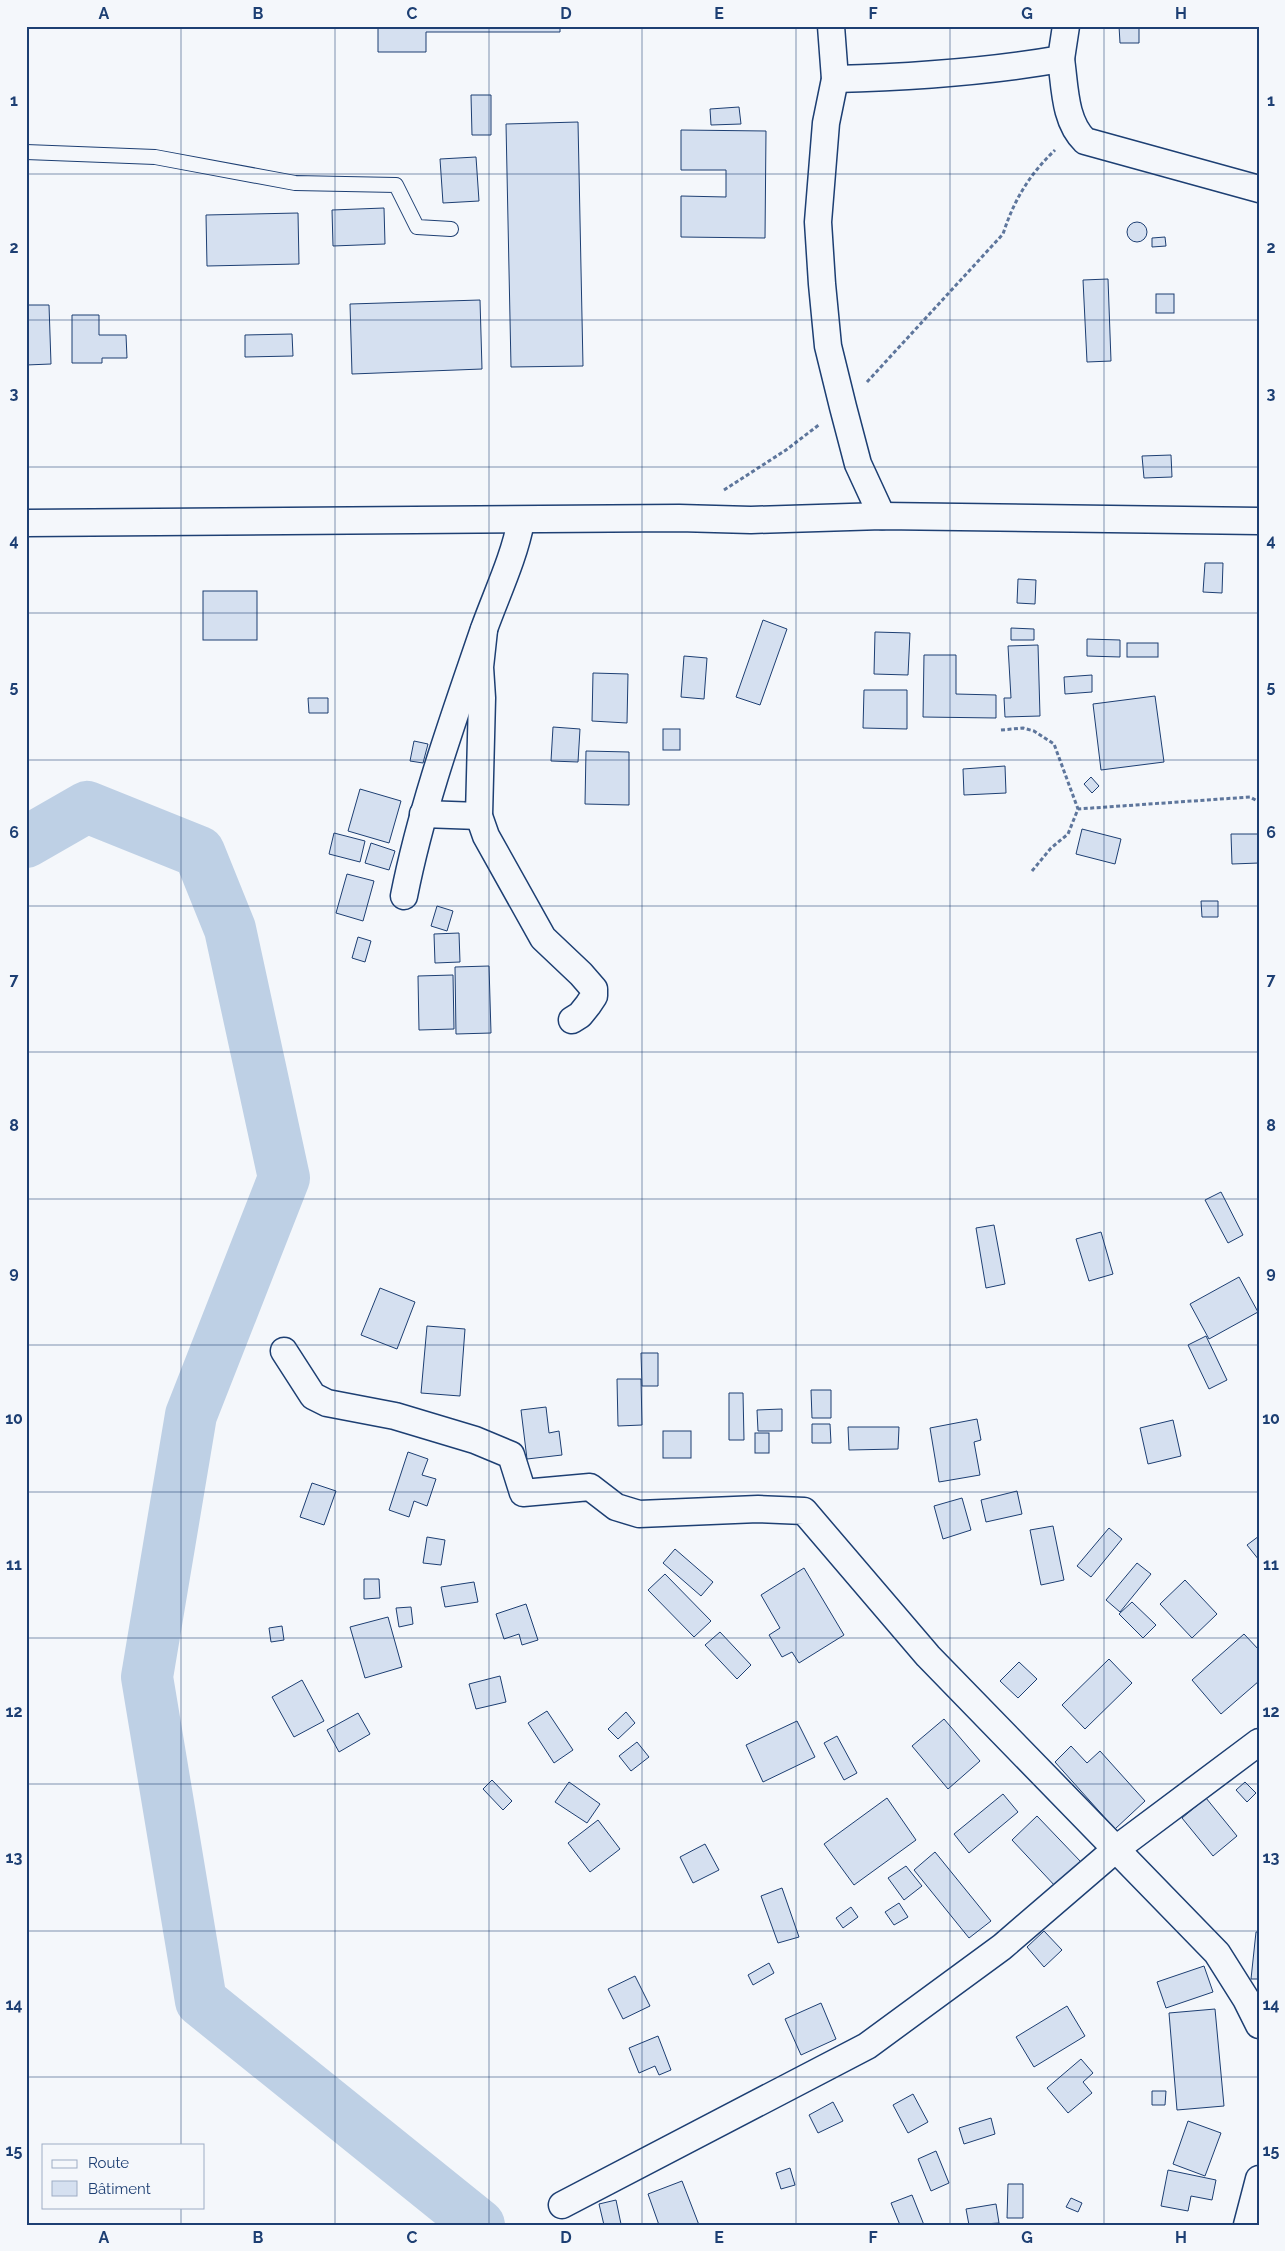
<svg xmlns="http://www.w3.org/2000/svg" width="1285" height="2251" viewBox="0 0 1285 2251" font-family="Raleway,sans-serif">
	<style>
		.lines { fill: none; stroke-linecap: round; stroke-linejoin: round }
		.river { stroke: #bed0e5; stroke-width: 52 }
		.building { fill: #d5e0f0; stroke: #1d3f73 }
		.service-casing { stroke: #1d3f73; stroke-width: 16 }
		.minor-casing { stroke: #1d3f73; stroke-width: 29 }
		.path { stroke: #5e769c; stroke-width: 3; stroke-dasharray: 4 2.5; stroke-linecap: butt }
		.service { stroke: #f4f7fb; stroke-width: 14 }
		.minor { stroke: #f4f7fb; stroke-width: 26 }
		.grid { fill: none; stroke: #1d3f73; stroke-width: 1; stroke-opacity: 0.55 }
		.neatline { fill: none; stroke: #1d3f73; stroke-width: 2 }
		.grid-label { font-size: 16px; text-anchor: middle; font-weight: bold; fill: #1d3f73 }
	</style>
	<rect width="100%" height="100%" fill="#f4f7fb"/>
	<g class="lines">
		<path class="river" d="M26 842 87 807 199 852 230 929 284 1178 191 1415 147 1677 201 2001 479 2225"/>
	</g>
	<g class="building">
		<path d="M378 26H560V32H426V52H378Z"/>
		<path d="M1119 26H1139V43H1120Z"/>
		<path d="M471 95H491V135H472Z"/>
		<path d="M739 107 741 124 711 125 710 109Z"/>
		<path d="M578 122 583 366 511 367 506 124Z"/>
		<path d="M681 130 766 131 765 238 681 237V196L726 197V170H681Z"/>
		<path d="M476 157 479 201 443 203 440 159Z"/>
		<path d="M384 208 385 244 333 246 332 210Z"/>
		<path d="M298 213 299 264 207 266 206 215Z"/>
		<circle cx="1137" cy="232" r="10"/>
		<path d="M1165 237 1166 246 1152 247V238Z"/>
		<path d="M1108 279 1111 361 1087 362 1083 280Z"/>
		<rect x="1156" y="294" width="18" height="19"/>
		<path d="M480 300 482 369 352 374 350 304Z"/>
		<path d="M26 305H49L51 364 26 365Z"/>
		<path d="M72 315H99V335H126L127 358H102V363H72Z"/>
		<path d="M292 334 293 356 245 357V335Z"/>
		<path d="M1171 455 1172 477 1144 478 1142 456Z"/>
		<path d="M1205 563H1223L1222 593 1203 592Z"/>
		<path d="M1018 579 1036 580 1035 604 1017 603Z"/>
		<rect x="203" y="591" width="54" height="49"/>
		<path d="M763 620 787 629 760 705 736 697Z"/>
		<path d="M1011 628 1034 629V640H1011Z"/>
		<path d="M875 632 910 633 908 675 874 674Z"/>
		<path d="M1087 639 1120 640V657L1087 656Z"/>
		<rect x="1127" y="643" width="31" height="14"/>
		<path d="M1038 645 1040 716 1005 717 1004 698H1011L1008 646Z"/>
		<path d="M924 655H956V694L996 695V718L923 717Z"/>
		<path d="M684 656 707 658 704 699 681 697Z"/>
		<path d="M593 673 628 674 627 723 592 721Z"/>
		<path d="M1092 675V692L1065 694 1064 677Z"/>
		<path d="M864 690H907V729L863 728Z"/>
		<path d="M1155 696 1164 762 1101 770 1093 704Z"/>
		<path d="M308 698H328V713H309Z"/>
		<path d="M553 727 580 729 578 762 551 761Z"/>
		<rect x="663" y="729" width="17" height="21"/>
		<path d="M414 741 428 744 423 763 410 761Z"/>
		<path d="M586 751 629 752V805L585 804Z"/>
		<path d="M1005 766 1006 793 964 795 963 769Z"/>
		<path d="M1091 777 1099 786 1092 793 1084 784Z"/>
		<path d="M360 789 401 801 389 843 348 831Z"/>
		<path d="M1082 829 1121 839 1115 864 1076 854Z"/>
		<path d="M334 833 365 841 360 862 329 854Z"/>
		<path d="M1231 834H1259V863L1232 864Z"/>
		<path d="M371 843 395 851 389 870 365 863Z"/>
		<path d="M347 874 374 881 363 921 336 913Z"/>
		<path d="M1201 901H1218V917H1202Z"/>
		<path d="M437 906 453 911 447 931 431 926Z"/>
		<path d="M459 933 460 962 435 963 434 934Z"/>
		<path d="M358 937 371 941 365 962 352 958Z"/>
		<path d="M489 966 491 1033 456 1034 455 967Z"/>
		<path d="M453 975 454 1029 419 1030 418 976Z"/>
		<path d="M1221 1192 1243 1235 1228 1243 1205 1200Z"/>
		<path d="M994 1225 1005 1284 986 1288 976 1228Z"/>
		<path d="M1101 1232 1113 1274 1089 1281 1076 1239Z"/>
		<path d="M1239 1277 1258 1312 1209 1339 1190 1304Z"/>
		<path d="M380 1288 415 1302 397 1349 361 1335Z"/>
		<path d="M427 1326 465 1329 460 1396 421 1393Z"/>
		<path d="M1206 1336 1227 1380 1209 1389 1188 1345Z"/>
		<path d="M641 1353H658V1386H642Z"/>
		<path d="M617 1379H641L642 1425 618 1426Z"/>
		<path d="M811 1390H831V1418H812Z"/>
		<path d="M729 1393H743L744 1440H729Z"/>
		<path d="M546 1407 549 1433 559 1431 562 1455 527 1459 521 1410Z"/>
		<path d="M782 1409V1431H758L757 1410Z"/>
		<path d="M977 1419 981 1440 974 1442 980 1475 939 1482 930 1428Z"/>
		<path d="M1173 1420 1181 1456 1148 1464 1140 1428Z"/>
		<path d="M812 1424H830L831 1443H812Z"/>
		<path d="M848 1427H899L898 1449 849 1450Z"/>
		<rect x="663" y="1431" width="28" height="27"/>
		<rect x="755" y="1433" width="14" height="20"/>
		<path d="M408 1452 428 1459 422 1475 436 1479 427 1506 414 1501 409 1517 389 1510Z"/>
		<path d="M312 1483 336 1491 324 1525 300 1517Z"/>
		<path d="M1017 1491 1022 1514 986 1522 981 1500Z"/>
		<path d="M962 1498 971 1530 943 1539 934 1506Z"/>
		<path d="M1053 1526 1064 1580 1041 1585 1030 1530Z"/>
		<path d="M1109 1528 1122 1539 1091 1577 1077 1566Z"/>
		<path d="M1259 1536V1560L1247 1545Z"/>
		<path d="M427 1537 445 1540 441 1565 423 1563Z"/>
		<path d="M675 1549 713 1582 701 1596 663 1563Z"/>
		<path d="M1137 1563 1151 1574 1120 1612 1106 1600Z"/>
		<path d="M804 1568 844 1635 799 1663 792 1652 782 1657 769 1635 780 1628 761 1595Z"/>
		<path d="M665 1574 711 1621 694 1637 648 1590Z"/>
		<path d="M364 1579H379L380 1598 364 1599Z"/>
		<path d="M1185 1580 1217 1614 1192 1638 1160 1604Z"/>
		<path d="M474 1582 478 1602 445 1607 441 1587Z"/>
		<path d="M1132 1602 1156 1625 1143 1638 1119 1614Z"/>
		<path d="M526 1604 538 1640 522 1645 519 1634 504 1639 496 1614Z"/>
		<path d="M411 1607 413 1624 399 1627 396 1608Z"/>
		<path d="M388 1617 402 1667 365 1678 350 1627Z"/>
		<path d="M282 1626 284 1640 271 1642 269 1628Z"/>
		<path d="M720 1632 751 1665 737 1679 705 1645Z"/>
		<path d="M1244 1634 1259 1650V1681L1221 1714 1192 1680Z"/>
		<path d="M1109 1659 1132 1683 1085 1729 1062 1705Z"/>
		<path d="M1019 1662 1037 1679 1018 1698 1000 1681Z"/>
		<path d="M500 1676 506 1702 476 1709 469 1684Z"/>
		<path d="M302 1680 324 1721 294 1737 272 1697Z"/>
		<path d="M547 1711 573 1750 554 1763 528 1723Z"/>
		<path d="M626 1712 635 1723 618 1739 608 1729Z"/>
		<path d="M358 1713 370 1734 339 1752 327 1730Z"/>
		<path d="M944 1719 980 1761 948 1789 912 1746Z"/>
		<path d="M797 1721 815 1757 763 1782 746 1745Z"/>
		<path d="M837 1736 857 1773 844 1780 824 1743Z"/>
		<path d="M637 1742 649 1757 631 1771 619 1756Z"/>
		<path d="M1071 1746 1087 1763 1100 1751 1145 1801 1115 1829 1055 1762Z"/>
		<path d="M492 1780 512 1801 503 1810 483 1789Z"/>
		<path d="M569 1782 600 1804 587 1823 555 1802Z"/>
		<path d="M1245 1782 1256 1793 1247 1802 1236 1790Z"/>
		<path d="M1003 1794 1018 1812 969 1853 954 1834Z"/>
		<path d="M887 1798 916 1840 854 1885 824 1844Z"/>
		<path d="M1206 1798 1237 1836 1213 1856 1182 1818Z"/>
		<path d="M1037 1816 1081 1862 1056 1887 1012 1840Z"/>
		<path d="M598 1820 620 1849 590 1872 568 1843Z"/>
		<path d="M705 1844 719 1870 693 1883 680 1857Z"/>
		<path d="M935 1852 991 1921 969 1938 914 1870Z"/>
		<path d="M906 1866 922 1886 904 1900 888 1878Z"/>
		<path d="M782 1888 799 1937 778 1943 761 1896Z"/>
		<path d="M899 1903 908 1917 894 1925 885 1912Z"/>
		<path d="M851 1907 858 1917 843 1928 836 1918Z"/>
		<path d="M1044 1931 1062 1950 1044 1967 1027 1947Z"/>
		<path d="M1256 1932H1259V1979H1251Z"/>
		<path d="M769 1963 774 1973 753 1985 748 1975Z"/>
		<path d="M1204 1966 1213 1992 1166 2008 1157 1982Z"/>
		<path d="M635 1976 650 2006 623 2019 608 1989Z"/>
		<path d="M821 2003 836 2039 801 2055 785 2019Z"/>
		<path d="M1067 2006 1085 2036 1034 2067 1016 2037Z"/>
		<path d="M1215 2009 1224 2106 1177 2110 1169 2013Z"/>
		<path d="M658 2036 671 2070 659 2075 655 2066 639 2073 629 2048Z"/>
		<path d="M1081 2059 1093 2073 1083 2082 1092 2093 1068 2113 1047 2088Z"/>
		<path d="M1152 2091H1166L1165 2105H1152Z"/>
		<path d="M913 2094 928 2122 908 2133 893 2105Z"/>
		<path d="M833 2102 843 2121 818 2133 809 2115Z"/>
		<path d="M991 2118 995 2134 964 2144 959 2128Z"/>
		<path d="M1188 2121 1221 2133 1205 2176 1173 2164Z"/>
		<path d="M936 2151 949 2183 931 2191 918 2159Z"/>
		<path d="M790 2168 795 2185 781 2189 776 2173Z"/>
		<path d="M1168 2170 1216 2180 1212 2200 1191 2196 1188 2211 1161 2206Z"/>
		<path d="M682 2181 699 2225H659L648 2194Z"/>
		<path d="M1008 2184H1023V2218H1007Z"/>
		<path d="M912 2195 924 2225H900L891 2203Z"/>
		<path d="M1071 2198 1082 2203 1078 2212 1066 2207Z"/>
		<path d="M616 2200 621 2224 604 2225 599 2204Z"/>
		<path d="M996 2204 999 2223 969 2225 966 2209Z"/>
	</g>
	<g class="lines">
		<defs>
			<path id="service" d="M26 152 155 157 295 183 396 185 417 227 451 229"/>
			<g id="minor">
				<path d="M831 26 835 79 826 123 818 222 822 284 828 346 843 407 858 464 882 516"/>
				<path d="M1061 59C1065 86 1064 121 1085 141L1259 189"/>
				<path d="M835 79C911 77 986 72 1061 59L1066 26"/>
				<path d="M26 523 679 518 751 520 882 516 1259 521"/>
				<path d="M484 630 480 667 482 698 479 816 486 836 543 938 581 974 594 989V996L588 1005 580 1015 572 1020"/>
				<path d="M423 814 479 816"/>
				<path d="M404 896C422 805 454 717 484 629 497 593 514 558 521 521"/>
				<path d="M284 1351 313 1396 327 1403 395 1416 475 1440 511 1455 523 1493 590 1487 616 1507 639 1514 758 1509 804 1511 928 1656 1217 1953 1246 1999 1259 2025"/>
				<path d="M562 2205 867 2046 1002 1947 1116 1849 1259 1742"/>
				<path d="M1247 2225 1259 2179"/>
			</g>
		</defs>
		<use href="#service" class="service-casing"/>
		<use href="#minor" class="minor-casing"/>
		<g class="path">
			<path d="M867 382 1003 234C1014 200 1029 175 1055 150"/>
			<path d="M724 490 786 450 820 424"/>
			<path d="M1001 730 1023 728 1034 731 1054 744 1078 809"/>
			<path d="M1032 871 1051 848 1068 834 1078 809 1250 797 1259 802"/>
		</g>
		<use href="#service" class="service"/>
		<use href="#minor" class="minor"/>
	</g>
	<path class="grid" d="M181 26V2145M335 26V2225M489 26V2225M642 26V2225M796 26V2225M950 26V2225M1104 26V2225M26 174H1259M26 320H1259M26 467H1259M26 613H1259M26 760H1259M26 906H1259M26 1052H1259M26 1199H1259M26 1345H1259M26 1492H1259M26 1638H1259M26 1784H1259M26 1931H1259M26 2077H1259M181 2207V2225"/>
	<rect width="1285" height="2251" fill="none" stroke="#f4f7fb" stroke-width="55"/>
	<rect x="42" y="2144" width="162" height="65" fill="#f4f7fb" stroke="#9eadc5"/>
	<rect x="52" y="2160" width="25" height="8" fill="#f4f7fb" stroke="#9eadc5"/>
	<text x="88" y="2168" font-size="15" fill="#1d3f73">Route</text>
	<rect x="52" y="2181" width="25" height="15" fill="#d5e0f0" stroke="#9eadc5"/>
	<text x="88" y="2194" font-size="15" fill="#1d3f73">Bâtiment</text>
	<rect x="28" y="28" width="1230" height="2196" class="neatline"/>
	<g class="grid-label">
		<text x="104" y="19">A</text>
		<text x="258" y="19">B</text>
		<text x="412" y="19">C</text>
		<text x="566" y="19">D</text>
		<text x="719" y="19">E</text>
		<text x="873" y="19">F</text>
		<text x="1027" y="19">G</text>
		<text x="1181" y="19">H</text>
		<text x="14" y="106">1</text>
		<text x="1271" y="106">1</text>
		<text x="14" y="253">2</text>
		<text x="1271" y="253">2</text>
		<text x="14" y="399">3</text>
		<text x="1271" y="399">3</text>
		<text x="14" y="546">4</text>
		<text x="1271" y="546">4</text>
		<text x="14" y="692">5</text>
		<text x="1271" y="692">5</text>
		<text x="14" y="838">6</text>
		<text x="1271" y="838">6</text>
		<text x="14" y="985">7</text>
		<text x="1271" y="985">7</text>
		<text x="14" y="1131">8</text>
		<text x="1271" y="1131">8</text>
		<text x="14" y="1278">9</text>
		<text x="1271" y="1278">9</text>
		<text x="14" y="1424">10</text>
		<text x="1271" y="1424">10</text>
		<text x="14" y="1570">11</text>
		<text x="1271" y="1570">11</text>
		<text x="14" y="1717">12</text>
		<text x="1271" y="1717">12</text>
		<text x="14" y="1863">13</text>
		<text x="1271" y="1863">13</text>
		<text x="14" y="2010">14</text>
		<text x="1271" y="2010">14</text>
		<text x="14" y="2156">15</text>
		<text x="1271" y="2156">15</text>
		<text x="104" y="2243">A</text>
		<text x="258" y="2243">B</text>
		<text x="412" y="2243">C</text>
		<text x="566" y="2243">D</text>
		<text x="719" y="2243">E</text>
		<text x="873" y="2243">F</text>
		<text x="1027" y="2243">G</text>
		<text x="1181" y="2243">H</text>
	</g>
</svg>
